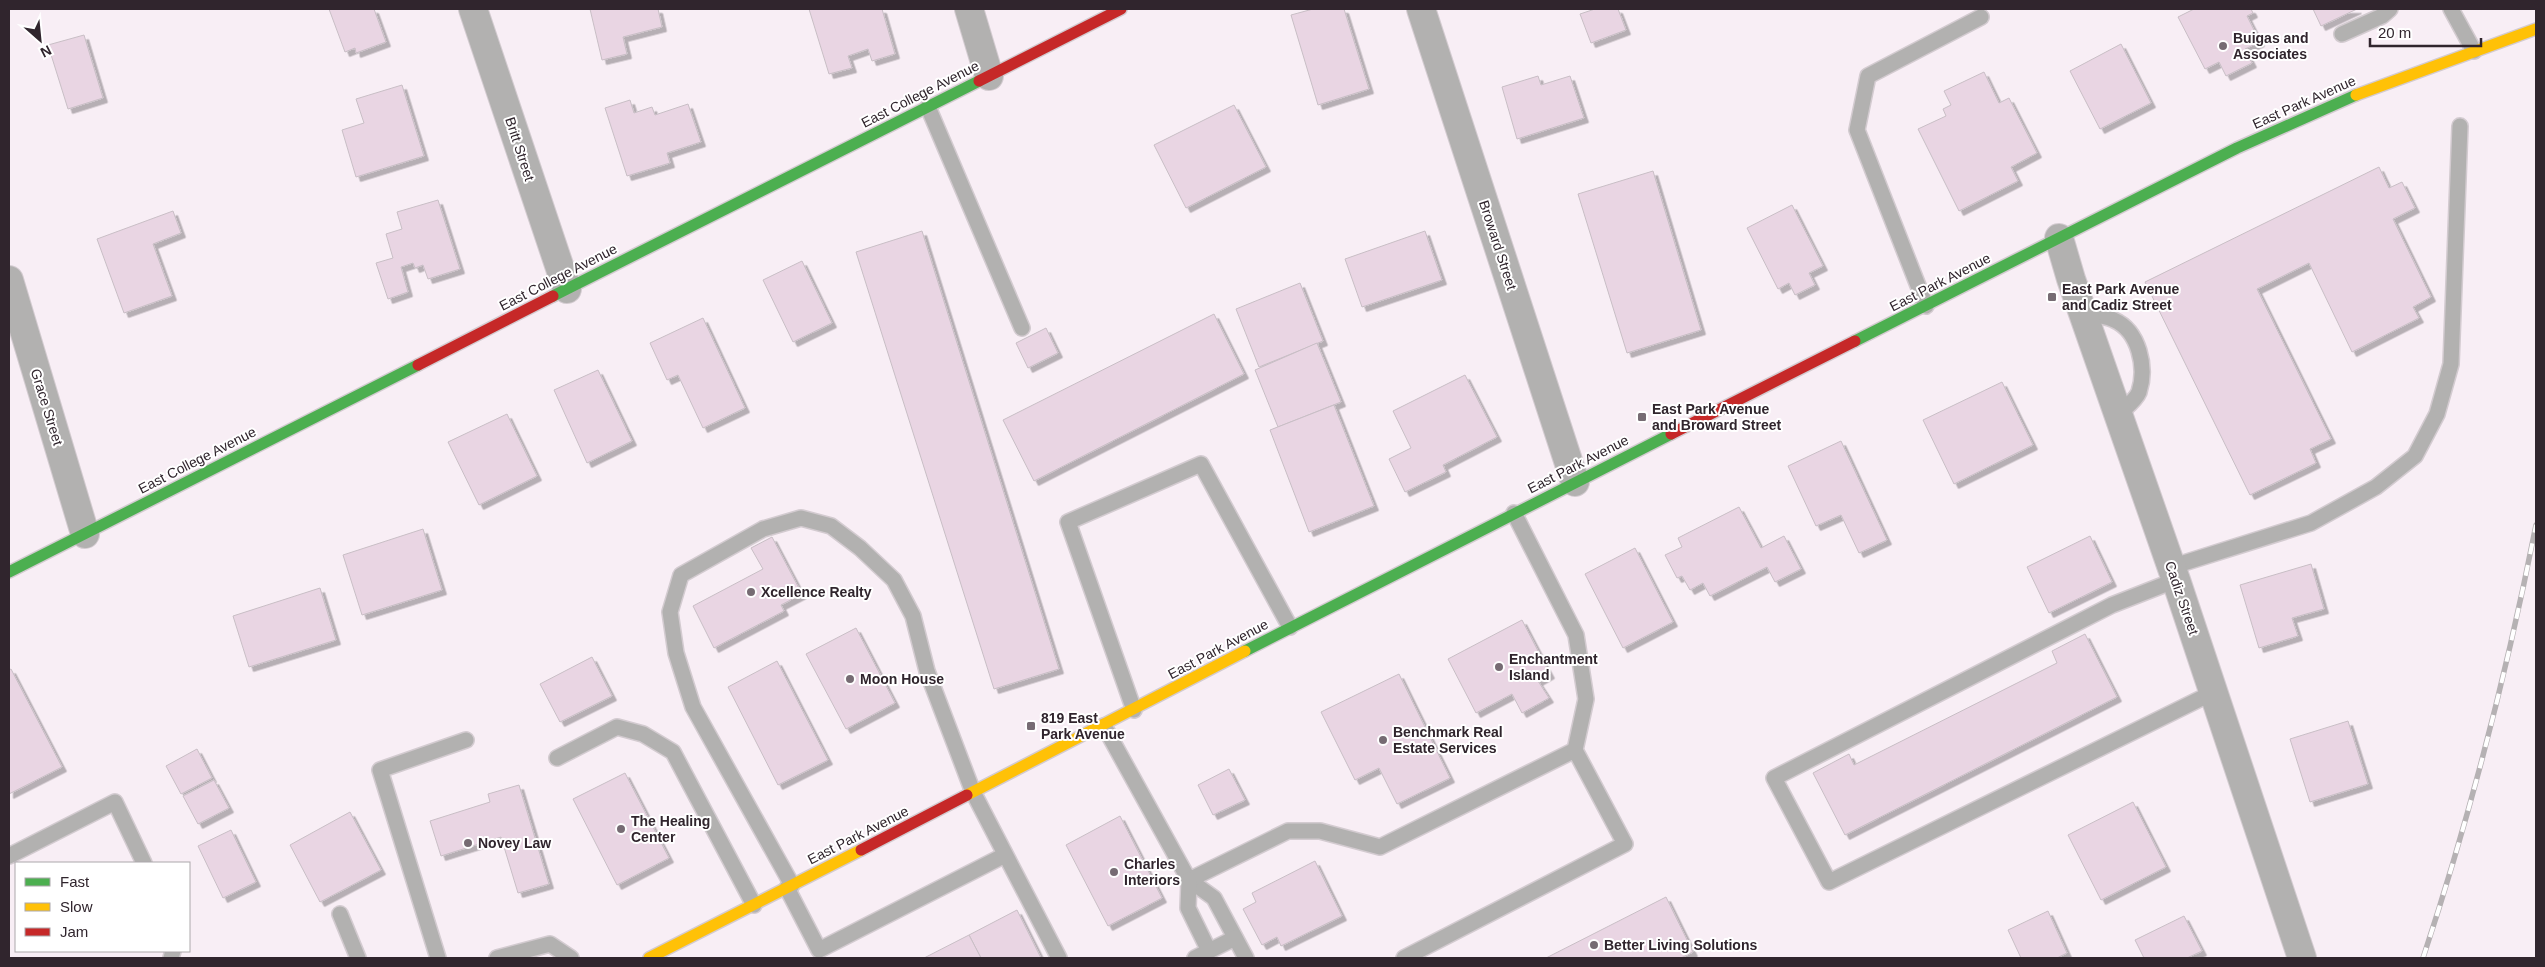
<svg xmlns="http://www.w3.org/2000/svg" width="2545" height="967" viewBox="0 0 2545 967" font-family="Arial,sans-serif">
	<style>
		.building { fill: #e9d5e3; stroke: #c8bec5; filter: url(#shadow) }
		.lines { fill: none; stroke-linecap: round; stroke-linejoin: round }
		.lane-casing { stroke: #d3cbd0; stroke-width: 18 }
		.street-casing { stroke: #d3cbd0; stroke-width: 30 }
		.fast-casing { stroke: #d3cbd0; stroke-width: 14 }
		.slow-casing { stroke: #d3cbd0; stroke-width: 14 }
		.jam-casing { stroke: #d3cbd0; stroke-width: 14 }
		.lane { stroke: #b2b1b0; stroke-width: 15 }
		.street { stroke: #b2b1b0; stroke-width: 28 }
		.fast { stroke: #4caf50; stroke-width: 11 }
		.slow { stroke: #ffc107; stroke-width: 11 }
		.jam { stroke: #c62828; stroke-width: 11 }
		.rail-casing { stroke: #b5b1b3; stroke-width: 5.5 }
		.rail { stroke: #fff; stroke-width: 4; stroke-dasharray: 11; stroke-linecap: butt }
		.poi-dot { fill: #766b73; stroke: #fff; stroke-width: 2 }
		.labels { text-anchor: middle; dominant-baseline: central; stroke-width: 4; stroke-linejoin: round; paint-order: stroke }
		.poi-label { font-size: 14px; font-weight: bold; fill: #30252d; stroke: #fff; text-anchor: start }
		.street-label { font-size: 14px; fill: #30252d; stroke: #fff }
	</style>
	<defs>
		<filter id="shadow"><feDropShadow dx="4.5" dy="4.5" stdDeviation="0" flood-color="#0004"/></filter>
	</defs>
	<rect width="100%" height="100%" fill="#f8eef5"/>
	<g class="building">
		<path d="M329 9H374L386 42 356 53 355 48 345 52Z"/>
		<path d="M590 9H658L662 27 623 37 627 54 602 60Z"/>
		<path d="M809 9H882L895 54 872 61 868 49 848 56 852 68 829 74Z"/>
		<path d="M1313 9H1344L1369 89 1318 105 1291 15Z"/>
		<path d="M1595 9H1618L1626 30 1591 43 1580 14Z"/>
		<path d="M2194 9H2251L2253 13 2247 16 2260 42 2245 49 2252 63 2226 76 2219 62 2205 69 2178 17Z"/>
		<path d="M2313 9H2357L2321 26Z"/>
		<path d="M84 35 103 98 68 109 48 45Z"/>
		<path d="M2121 44 2151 103 2100 129 2070 71Z"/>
		<path d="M1984 72 1999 103 2009 98 2037 153 2011 167 2018 181 1959 211 1918 129 1946 116 1943 109 1951 105 1944 91Z"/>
		<path d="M1538 76 1541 85 1570 76 1584 118 1517 139 1502 87Z"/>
		<path d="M402 85 424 156 356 177 342 130 364 123 356 99Z"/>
		<path d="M630 100 634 113 652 107 655 115 688 104 701 142 667 153 670 163 627 176 605 108Z"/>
		<path d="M1234 105 1266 167 1186 208 1154 145Z"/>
		<path d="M2379 167 2389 188 2402 182 2415 208 2393 219 2431 297 2413 307 2419 318 2352 352 2309 263 2257 289 2331 439 2310 449 2316 463 2250 495 2145 282Z"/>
		<path d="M1653 171 1701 330 1627 353 1578 194Z"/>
		<path d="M438 200 460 269 428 279 423 265 415 268 413 263 401 267 408 292 388 299 376 263 393 258 386 234 402 229 397 212Z"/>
		<path d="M1792 205 1823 266 1809 273 1815 285 1795 295 1789 283 1778 289 1747 228Z"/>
		<path d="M173 211 181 233 153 244 172 296 124 313 97 239Z"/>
		<path d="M922 231 1059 669 994 689 856 252Z"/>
		<path d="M1425 231 1442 280 1362 307 1345 259Z"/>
		<path d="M802 261 832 323 793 342 763 280Z"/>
		<path d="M1300 283 1323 341 1259 367 1236 309Z"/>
		<path d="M1214 314 1244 374 1034 481 1003 420Z"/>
		<path d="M703 318 745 408 703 428 678 375 667 380 650 343Z"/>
		<path d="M1046 328 1058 353 1028 368 1016 343Z"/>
		<path d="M1317 343 1341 402 1278 427 1255 370Z"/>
		<path d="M598 370 632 441 587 463 554 390Z"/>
		<path d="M1465 375 1497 437 1443 465 1446 472 1405 492 1389 459 1411 448 1393 411Z"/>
		<path d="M2002 382 2033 445 1954 484 1923 420Z"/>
		<path d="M1334 405 1374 506 1309 532 1270 430Z"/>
		<path d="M507 414 537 476 479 505 448 442Z"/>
		<path d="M1841 441 1887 540 1859 553 1841 515 1816 526 1788 466Z"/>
		<path d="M1739 507 1761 548 1784 536 1801 569 1775 582 1767 567 1710 596 1703 583 1690 590 1682 576 1677 578 1665 555 1682 547 1678 538Z"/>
		<path d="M423 529 442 590 362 615 343 555Z"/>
		<path d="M2090 536 2112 582 2049 613 2027 567Z"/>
		<path d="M772 537 802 594 781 605 784 611 714 648 693 606 763 569 751 548Z"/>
		<path d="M1635 548 1673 622 1623 648 1585 574Z"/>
		<path d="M2311 564 2324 609 2292 618 2298 636 2259 648 2240 585Z"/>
		<path d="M320 588 336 640 249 667 233 616Z"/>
		<path d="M1522 620 1550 674 1538 681 1549 698 1522 713 1512 694 1476 713 1448 659Z"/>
		<path d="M856 628 895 703 846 729 806 654Z"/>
		<path d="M2085 634 2117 697 1845 835 1813 773 1849 754 1854 765 2057 663 2052 651Z"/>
		<path d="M592 657 612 696 560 722 540 684Z"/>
		<path d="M777 661 828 760 778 785 728 687Z"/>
		<path d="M11 669 62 767 9 794V670Z"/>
		<path d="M1399 674 1450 778 1397 804 1379 768 1355 780 1321 712Z"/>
		<path d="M2348 721 2368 784 2310 802 2290 739Z"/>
		<path d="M197 749 212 778 181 794 166 766Z"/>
		<path d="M1229 769 1245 800 1213 815 1198 785Z"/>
		<path d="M625 773 669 858 617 885 573 799Z"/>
		<path d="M214 780 229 808 198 824 183 796Z"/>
		<path d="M519 785 549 884 518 893 501 837 441 856 430 821 490 802 488 794Z"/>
		<path d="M2133 802 2166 867 2101 900 2068 835Z"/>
		<path d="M350 812 381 870 320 902 290 845Z"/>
		<path d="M1120 816 1162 898 1108 926 1066 845Z"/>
		<path d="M231 830 256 882 223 898 198 846Z"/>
		<path d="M1315 861 1342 916 1281 946 1277 937 1262 945 1243 909 1256 902 1252 893Z"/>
		<path d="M1666 897 1693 952 1681 958H1546Z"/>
		<path d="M1017 910 1041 958H981L969 935Z"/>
		<path d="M2048 911 2067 953 2057 958H2021L2008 930Z"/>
		<path d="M2184 916 2202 951 2187 958H2144L2135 940Z"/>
		<path d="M969 935 981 958H924Z"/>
	</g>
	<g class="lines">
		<defs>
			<g id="lane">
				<path d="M2451 9 2474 51"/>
				<path d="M2342 34 2382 16 2390 9"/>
				<path d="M928 107 1022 328"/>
				<path d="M1926 306 1857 130 1868 76 1981 17"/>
				<path d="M2083 314C2093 315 2105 315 2114 320 2139 331 2147 367 2139 392 2136 400 2124 409 2118 415"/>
				<path d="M2171 567 2311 523 2376 487 2415 456 2437 414 2451 364 2460 126"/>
				<path d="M2176 580 2112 605 1774 778 1829 882 2214 692"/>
				<path d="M1134 710 1068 522 1201 464 1290 627"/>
				<path d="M1104 726 1189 880 1214 898 1246 958"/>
				<path d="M557 758 617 727 643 734 673 752 754 905"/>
				<path d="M9 856 115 802 144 863"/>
				<path d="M1189 880 1288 831H1320L1380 847 1575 750"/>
				<path d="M1189 880 1188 908 1209 951"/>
				<path d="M792 885 693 707 676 653 670 612 681 575 763 529 801 518 831 526 860 548 894 580 913 616 927 671 973 792 1059 958"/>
				<path d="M787 888 819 950 1005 855"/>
				<path d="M340 914 358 958"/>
				<path d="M171 958 173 951"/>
				<path d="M438 958 380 770 466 740"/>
				<path d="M497 958 550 944 571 958"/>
				<path d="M1195 958 1235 938"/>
				<path d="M1404 958 1625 844 1575 750 1586 699 1576 635 1514 513"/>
			</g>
			<g id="street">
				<path d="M473 9 567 289"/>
				<path d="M969 9 989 76"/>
				<path d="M1421 9 1575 482"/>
				<path d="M2059 238 2071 279 2176 580 2302 958"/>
				<path d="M9 280 85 534"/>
			</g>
			<g id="fast">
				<path d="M553 296 979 81"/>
				<path d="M1855 341 2237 148 2356 95"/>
				<path d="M9 572 418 365"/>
				<path d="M1245 651 1671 434"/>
			</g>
			<g id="slow">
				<path d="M2356 95 2536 29"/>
				<path d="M967 795 1245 651"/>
				<path d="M649 958 861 850"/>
			</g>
			<g id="jam">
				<path d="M979 81 1121 9"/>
				<path d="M418 365 553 296"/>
				<path d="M1671 434 1855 341"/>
				<path d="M861 850 967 795"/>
			</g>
		</defs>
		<use href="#lane" class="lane-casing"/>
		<use href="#street" class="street-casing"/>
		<use href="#fast" class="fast-casing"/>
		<use href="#slow" class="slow-casing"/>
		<use href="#jam" class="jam-casing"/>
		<use href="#lane" class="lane"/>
		<use href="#street" class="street"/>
		<use href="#fast" class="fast"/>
		<use href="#slow" class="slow"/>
		<use href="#jam" class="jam"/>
		<defs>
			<path id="rail" d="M2423 958C2470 816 2507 672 2536 525"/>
		</defs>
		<use href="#rail" class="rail-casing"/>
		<use href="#rail" class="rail"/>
	</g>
	<g class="poi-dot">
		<circle cx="2223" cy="46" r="5"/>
		<rect x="2047" y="292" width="10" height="10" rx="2.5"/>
		<rect x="1637" y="412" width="10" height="10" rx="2.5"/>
		<circle cx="751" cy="592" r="5"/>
		<circle cx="1499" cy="667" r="5"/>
		<circle cx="850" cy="679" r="5"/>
		<rect x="1026" y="721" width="10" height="10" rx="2.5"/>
		<circle cx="1383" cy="740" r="5"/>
		<circle cx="621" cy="829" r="5"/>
		<circle cx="468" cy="843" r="5"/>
		<circle cx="1114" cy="872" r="5"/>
		<circle cx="1594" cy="945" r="5"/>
	</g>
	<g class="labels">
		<g class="poi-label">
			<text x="2233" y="38">Buigas and<tspan x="2233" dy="16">Associates</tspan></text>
			<text x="2062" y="289">East Park Avenue<tspan x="2062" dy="16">and Cadiz Street</tspan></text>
			<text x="1652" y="409">East Park Avenue<tspan x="1652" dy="16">and Broward Street</tspan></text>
			<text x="761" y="592">Xcellence Realty</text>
			<text x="1509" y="659">Enchantment<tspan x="1509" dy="16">Island</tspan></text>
			<text x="860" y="679">Moon House</text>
			<text x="1041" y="718">819 East<tspan x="1041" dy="16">Park Avenue</tspan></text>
			<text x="1393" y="732">Benchmark Real<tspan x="1393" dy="16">Estate Services</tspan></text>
			<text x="631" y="821">The Healing<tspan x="631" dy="16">Center</tspan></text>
			<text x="478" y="843">Novey Law</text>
			<text x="1124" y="864">Charles<tspan x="1124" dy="16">Interiors</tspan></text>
			<text x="1604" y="945">Better Living Solutions</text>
		</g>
		<g class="street-label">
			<text transform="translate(920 94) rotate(-27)">East College Avenue</text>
			<text transform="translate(2304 102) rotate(-24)">East Park Avenue</text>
			<text transform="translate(520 149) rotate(72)">Britt Street</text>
			<text transform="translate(1498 245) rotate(72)">Broward Street</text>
			<text transform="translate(558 277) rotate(-27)">East College Avenue</text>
			<text transform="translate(1940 282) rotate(-27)">East Park Avenue</text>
			<text transform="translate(47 407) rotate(73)">Grace Street</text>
			<text transform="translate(197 460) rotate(-27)">East College Avenue</text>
			<text transform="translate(1578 464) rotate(-27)">East Park Avenue</text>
			<text transform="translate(2182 598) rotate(71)">Cadiz Street</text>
			<text transform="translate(1218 649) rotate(-28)">East Park Avenue</text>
			<text transform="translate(858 835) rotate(-27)">East Park Avenue</text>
		</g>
	</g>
	<rect width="2545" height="967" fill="none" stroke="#30252d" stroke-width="20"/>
	<rect x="15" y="862" width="175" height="90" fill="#ffffff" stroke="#aca8ab"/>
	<rect x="25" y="878" width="25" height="8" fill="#4caf50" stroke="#aca8ab"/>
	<text x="60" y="887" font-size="15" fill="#30252d">Fast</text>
	<rect x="25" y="903" width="25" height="8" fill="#ffc107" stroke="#aca8ab"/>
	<text x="60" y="912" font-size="15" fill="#30252d">Slow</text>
	<rect x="25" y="928" width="25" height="8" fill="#c62828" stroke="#aca8ab"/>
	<text x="60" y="937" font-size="15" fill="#30252d">Jam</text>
	<g transform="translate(40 40) rotate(153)" stroke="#ffffff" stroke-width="4" paint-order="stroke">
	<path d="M0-4L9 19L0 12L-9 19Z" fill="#30252d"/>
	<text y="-8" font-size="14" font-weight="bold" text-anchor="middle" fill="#30252d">N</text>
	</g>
	<path d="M2370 38v8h111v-8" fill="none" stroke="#30252d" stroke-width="2.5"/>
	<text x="2378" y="38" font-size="15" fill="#30252d" stroke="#ffffff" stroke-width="4" paint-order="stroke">20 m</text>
</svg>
